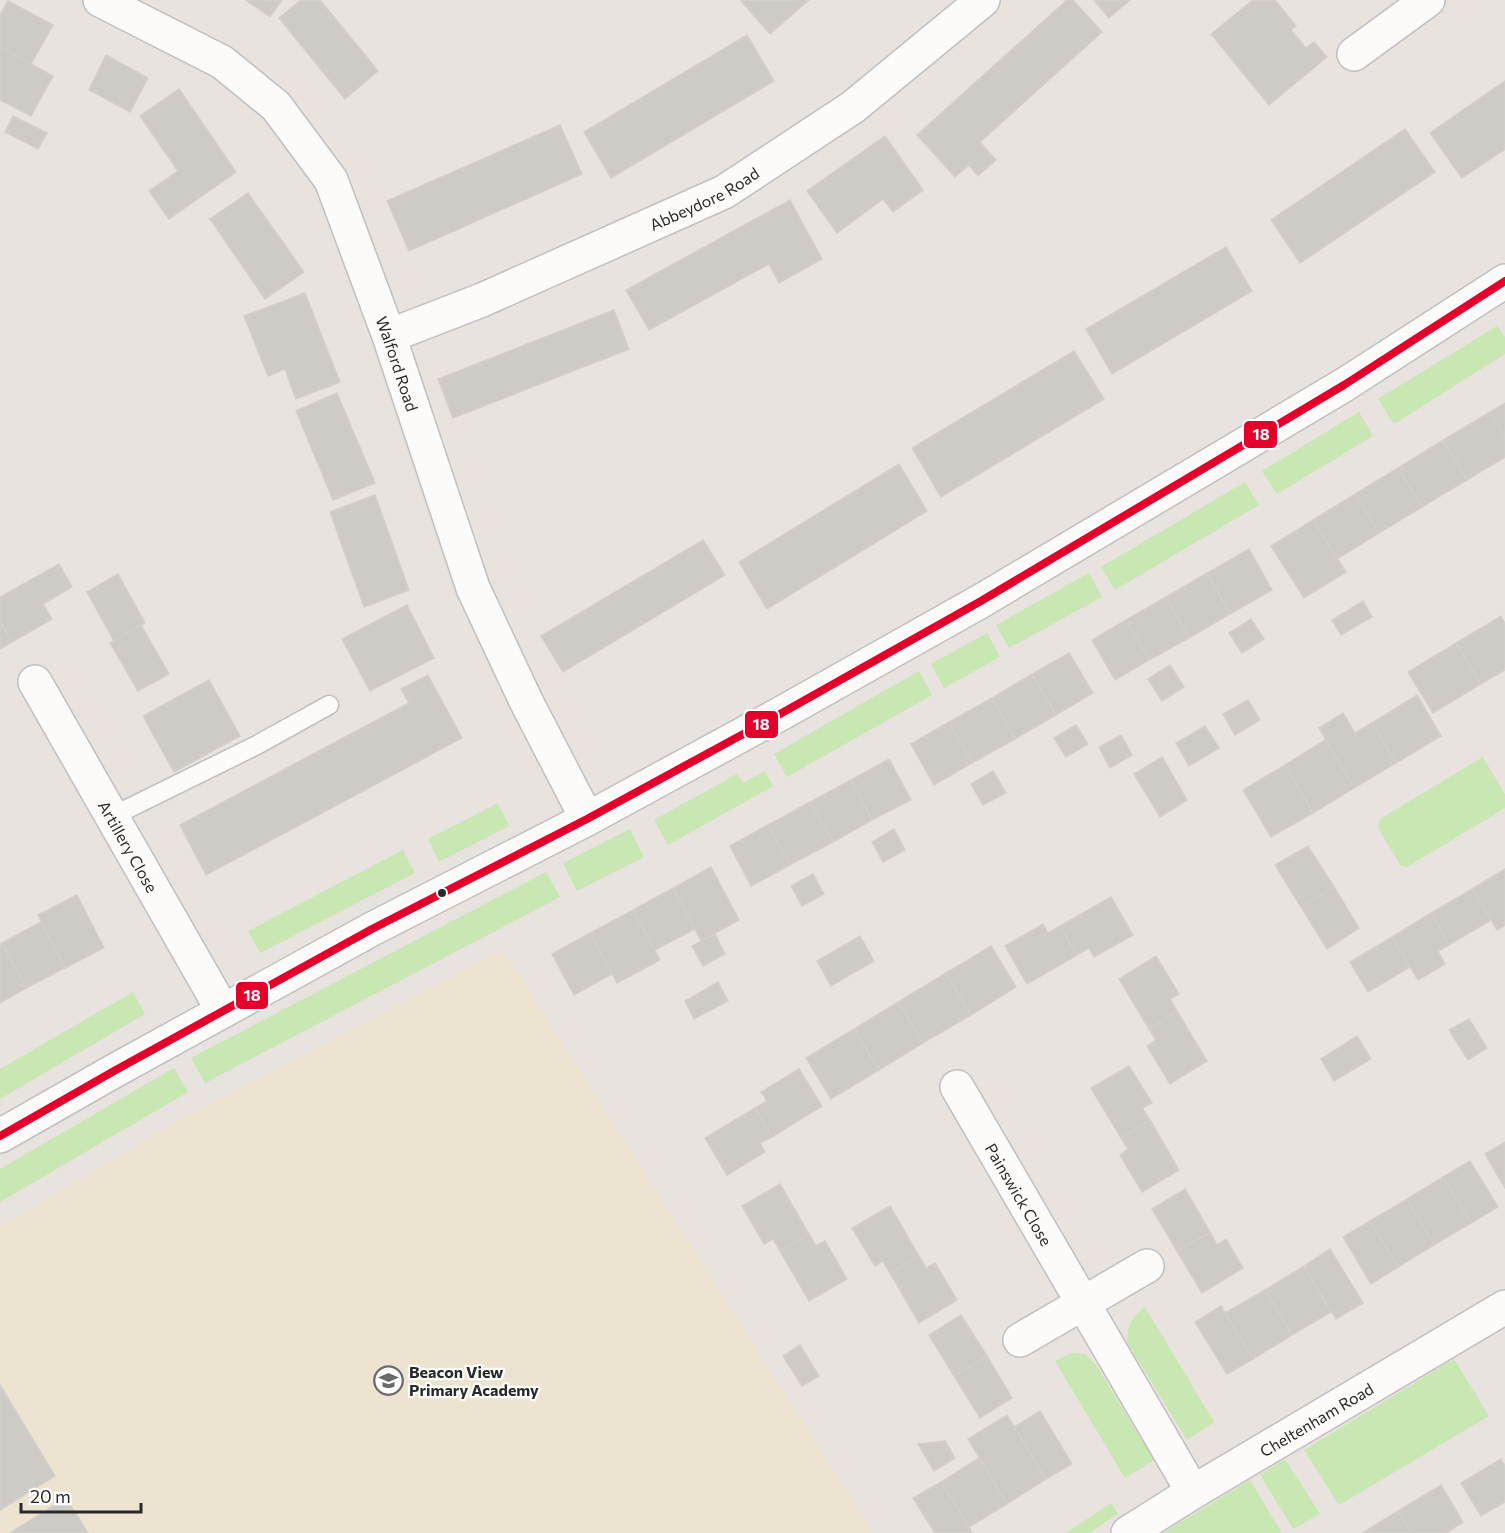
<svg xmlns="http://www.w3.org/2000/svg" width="1505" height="1533" viewBox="0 0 1505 1533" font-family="Commissioner,sans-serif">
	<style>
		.education { fill: #ede3d1 }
		.green { fill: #c8e7b3 }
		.building { fill: #cecbc7; stroke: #d3cfca; stroke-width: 1.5 }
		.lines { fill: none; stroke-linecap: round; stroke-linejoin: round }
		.service-casing { stroke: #c1bfc0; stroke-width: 21 }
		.minor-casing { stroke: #c1bfc0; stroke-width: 36 }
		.tertiary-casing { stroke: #c1bfc0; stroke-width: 36 }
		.service { stroke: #fcfbfa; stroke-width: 18 }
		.minor { stroke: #fcfbfa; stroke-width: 33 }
		.tertiary { stroke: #fcfbfa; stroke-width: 33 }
		.bus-1-casing { stroke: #fff; stroke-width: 12 }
		.bus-1 { stroke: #e4002b; stroke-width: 8 }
		.bus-dot { fill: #292929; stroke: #fff; stroke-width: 2 }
		.labels { text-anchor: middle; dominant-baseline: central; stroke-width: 4.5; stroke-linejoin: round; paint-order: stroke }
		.street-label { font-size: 16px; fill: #292929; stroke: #fff }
		.poi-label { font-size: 16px; font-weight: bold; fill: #292929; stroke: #fff; text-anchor: start }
		.line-badge { stroke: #fff; stroke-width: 2 }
		.badge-label { font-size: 16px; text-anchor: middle; font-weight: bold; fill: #fff }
	</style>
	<rect width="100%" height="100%" fill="#e8e3de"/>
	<path class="education" d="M503 950 873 1533H0V1227L177 1122Z"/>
	<g class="green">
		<path d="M1497 326 1505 337V354L1394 424 1378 399Z"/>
		<path d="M1359 412 1373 436 1277 494 1262 471Z"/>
		<path d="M1245 482 1259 505 1115 590 1101 567Z"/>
		<path d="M1089 573 1102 597 1009 648 996 625Z"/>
		<path d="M987 633 1000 657 944 688 931 664Z"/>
		<path d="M919 671 932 695 787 777 774 754Z"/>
		<path d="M1483 757 1505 795V808L1407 867 1400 865 1378 828 1380 819Z"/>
		<path d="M765 771 773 786 668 845 654 820 737 774 743 783Z"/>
		<path d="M498 803 509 826 439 862 428 839Z"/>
		<path d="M630 829 644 857 577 891 563 863Z"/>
		<path d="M403 850 415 873 260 953 248 931Z"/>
		<path d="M546 872 560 897 205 1083 191 1058Z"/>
		<path d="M133 992 145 1014 0 1099V1069Z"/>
		<path d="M174 1068 188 1092 0 1202V1169Z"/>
		<path d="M1145 1307 1214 1422 1187 1440 1127 1342C1128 1323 1131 1318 1145 1307Z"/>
		<path d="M1072 1353 1085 1354 1096 1365 1154 1460 1125 1478 1055 1361Z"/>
		<path d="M1454 1359 1489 1416 1339 1505 1304 1450Z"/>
		<path d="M1285 1459 1320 1514 1293 1529 1260 1475Z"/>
		<path d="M1250 1480 1282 1533H1163Z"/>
		<path d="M1111 1503 1118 1514 1089 1533H1066Z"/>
	</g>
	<g class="building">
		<path d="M246 0H282L270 17Z"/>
		<path d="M301 0H320L378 71 345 99 279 18Z"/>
		<path d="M742 0H809L770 34 741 1Z"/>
		<path d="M1067 0H1073L1102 32 980 142 996 160 978 176 969 165 955 177 917 135Z"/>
		<path d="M1094 0H1130L1109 18Z"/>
		<path d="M1253 0H1275L1296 26 1291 30 1306 48 1314 42 1327 57 1269 105 1211 34Z"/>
		<path d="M8 1 53 25 31 64 0 47V15Z"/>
		<path d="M747 35 774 81 611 178 584 132Z"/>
		<path d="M0 47 53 76 31 116 0 100Z"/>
		<path d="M106 55 148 78 130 112 89 90Z"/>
		<path d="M1505 81V149L1462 178 1430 133Z"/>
		<path d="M179 89 236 172 169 219 149 191 178 171 140 116Z"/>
		<path d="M13 116 47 133 38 149 5 132Z"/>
		<path d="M560 125 582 174 409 251 387 201Z"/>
		<path d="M1405 129 1435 172 1300 263 1271 220Z"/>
		<path d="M885 136 923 190 893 212 883 199 837 233 807 191Z"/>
		<path d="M248 193 304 272 265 299 210 219Z"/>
		<path d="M790 200 822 259 779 283 769 264 649 330 626 290Z"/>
		<path d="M1226 247 1252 291 1112 374 1086 329Z"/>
		<path d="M305 293 340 382 296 399 285 369 268 376 244 316Z"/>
		<path d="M614 310 629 349 453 418 438 379Z"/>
		<path d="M1074 351 1104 399 941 497 912 448Z"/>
		<path d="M337 393 375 483 333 500 296 411Z"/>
		<path d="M1505 403V438L1490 412Z"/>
		<path d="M1490 412 1505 438V457L1467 480 1443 440Z"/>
		<path d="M1443 440 1467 480 1422 507 1398 468Z"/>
		<path d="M899 464 927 511 767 609 739 562Z"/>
		<path d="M1398 468 1422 507 1379 533 1355 494Z"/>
		<path d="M1355 494 1379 533 1337 559 1313 520Z"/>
		<path d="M375 495 409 590 364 607 330 512Z"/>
		<path d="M1313 520 1346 572 1304 598 1271 546Z"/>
		<path d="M703 540 725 575 563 672 541 636Z"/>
		<path d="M1249 549 1272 590 1230 614 1207 573Z"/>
		<path d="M59 564 72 587 43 604 52 619 12 642 0 622V597Z"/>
		<path d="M1207 573 1230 614 1189 638 1166 597Z"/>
		<path d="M118 574 145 623 114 641 87 592Z"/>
		<path d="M1166 597 1189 638 1149 660 1126 620Z"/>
		<path d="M1363 601 1372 617 1341 635 1332 620Z"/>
		<path d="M407 605 434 658 370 691 342 639Z"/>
		<path d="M1501 616 1505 624V670L1481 684 1456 643Z"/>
		<path d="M1251 619 1264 639 1242 653 1229 633Z"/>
		<path d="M1126 620 1149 660 1115 680 1092 640Z"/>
		<path d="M0 622 12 642 0 649Z"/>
		<path d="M141 625 169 674 138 691 110 643Z"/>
		<path d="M1456 643 1481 684 1433 713 1408 672Z"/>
		<path d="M1069 653 1093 693 1056 715 1032 674Z"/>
		<path d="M1170 665 1184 687 1162 701 1148 679Z"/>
		<path d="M1032 674 1056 715 1015 739 992 698Z"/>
		<path d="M428 675 462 738 206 875 180 825 409 703 401 689Z"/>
		<path d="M209 680 240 736 174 772 143 716Z"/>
		<path d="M1417 695 1441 736 1396 763 1372 723Z"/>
		<path d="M992 698 1015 739 972 763 949 722Z"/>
		<path d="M1248 700 1260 720 1235 735 1223 714Z"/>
		<path d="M1343 713 1355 733 1372 723 1396 763 1354 788 1319 728Z"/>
		<path d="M949 722 972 763 934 785 911 744Z"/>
		<path d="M1076 725 1088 744 1066 757 1054 738Z"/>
		<path d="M1205 726 1219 748 1189 766 1176 743Z"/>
		<path d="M1121 735 1132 755 1110 768 1099 747Z"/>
		<path d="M1325 740 1354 788 1313 813 1285 765Z"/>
		<path d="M1162 757 1187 800 1160 817 1134 774Z"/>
		<path d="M889 759 911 800 872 820 851 780Z"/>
		<path d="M1285 765 1313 813 1271 837 1243 790Z"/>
		<path d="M993 771 1006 793 983 805 971 784Z"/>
		<path d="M851 780 872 820 833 842 810 802Z"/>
		<path d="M810 802 833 842 790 865 768 825Z"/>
		<path d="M768 825 790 865 751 886 730 846Z"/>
		<path d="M894 829 905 850 883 862 872 842Z"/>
		<path d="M1308 846 1334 887 1301 907 1275 865Z"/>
		<path d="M711 867 739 920 701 941 673 888Z"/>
		<path d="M1505 869V925L1497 930 1472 889Z"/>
		<path d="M813 874 824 894 802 906 791 886Z"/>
		<path d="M1334 887 1359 928 1327 949 1301 907Z"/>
		<path d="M673 888 695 929 655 950 633 910Z"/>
		<path d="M1472 889 1491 920 1449 945 1431 913Z"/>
		<path d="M77 895 104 948 65 968 38 915Z"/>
		<path d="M1111 897 1133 935 1094 957 1089 948 1077 955 1060 926Z"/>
		<path d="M633 910 660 960 617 983 590 933Z"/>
		<path d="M1431 913 1449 945 1438 951 1445 964 1418 980 1392 937Z"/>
		<path d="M41 922 65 968 26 988 2 943Z"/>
		<path d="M1043 924 1048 933 1060 926 1077 955 1027 984 1005 946Z"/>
		<path d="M590 933 612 974 574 995 552 954Z"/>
		<path d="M715 934 725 954 703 966 692 946Z"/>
		<path d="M860 936 874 961 831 986 817 961Z"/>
		<path d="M1392 937 1410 967 1368 992 1350 962Z"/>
		<path d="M2 943 26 988 0 1003V944Z"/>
		<path d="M991 946 1016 987 971 1015 946 973Z"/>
		<path d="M1156 956 1179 994 1170 999 1177 1011 1149 1029 1119 979Z"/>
		<path d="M946 973 971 1015 923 1043 898 1002Z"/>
		<path d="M718 982 728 1001 694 1019 685 1001Z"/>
		<path d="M898 1002 923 1043 879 1070 854 1029Z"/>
		<path d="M1177 1011 1207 1061 1170 1084 1147 1046 1156 1040 1149 1029Z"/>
		<path d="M1469 1019 1487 1048 1468 1060 1449 1030Z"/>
		<path d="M854 1029 879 1070 831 1099 806 1058Z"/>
		<path d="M1357 1036 1371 1059 1334 1081 1321 1059Z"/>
		<path d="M1129 1066 1152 1103 1142 1108 1150 1120 1121 1138 1091 1088Z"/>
		<path d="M799 1069 822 1106 772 1137 755 1108 767 1101 761 1092Z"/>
		<path d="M755 1108 772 1137 760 1143 765 1152 727 1175 705 1138Z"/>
		<path d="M1150 1120 1179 1170 1142 1192 1120 1155 1128 1149 1121 1138Z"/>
		<path d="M1505 1142V1188L1485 1154Z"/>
		<path d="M1470 1161 1498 1207 1471 1223 1443 1177Z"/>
		<path d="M1443 1177 1471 1223 1434 1245 1407 1199Z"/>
		<path d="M780 1184 809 1234 780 1251 773 1239 764 1244 742 1206Z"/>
		<path d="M1185 1189 1210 1232 1177 1251 1152 1209Z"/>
		<path d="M1407 1199 1434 1245 1398 1267 1370 1221Z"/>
		<path d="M890 1206 919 1256 890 1273 883 1261 875 1266 852 1228Z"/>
		<path d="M1370 1221 1398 1267 1371 1284 1343 1237Z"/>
		<path d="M1210 1232 1217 1245 1226 1239 1243 1268 1202 1293 1177 1251Z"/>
		<path d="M809 1234 816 1246 825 1241 847 1279 809 1301 780 1251Z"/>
		<path d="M1330 1249 1363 1303 1336 1319 1304 1266Z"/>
		<path d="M919 1256 926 1268 935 1263 957 1300 919 1323 890 1273Z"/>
		<path d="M1304 1266 1331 1312 1292 1335 1265 1290Z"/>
		<path d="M1265 1290 1292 1335 1253 1359 1225 1313Z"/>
		<path d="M1221 1306 1253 1359 1227 1374 1195 1322Z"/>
		<path d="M961 1315 987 1356 954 1376 929 1335Z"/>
		<path d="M800 1345 819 1376 802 1386 783 1356Z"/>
		<path d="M987 1356 1012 1398 980 1418 954 1376Z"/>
		<path d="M0 1385 55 1476 0 1510Z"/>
		<path d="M1040 1411 1072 1464 1046 1479 1014 1427Z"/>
		<path d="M1007 1415 1046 1479 1007 1504 968 1439Z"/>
		<path d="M945 1441 955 1458 934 1471 918 1444Z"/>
		<path d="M979 1458 1007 1504 969 1527 941 1482Z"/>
		<path d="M1501 1459 1505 1466V1502L1481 1516 1461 1483Z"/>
		<path d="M941 1482 969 1527 972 1533H935L913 1498Z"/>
		<path d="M1441 1485 1463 1522 1446 1533H1411L1398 1511Z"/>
		<path d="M66 1498 88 1533H10Z"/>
		<path d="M1398 1511 1411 1533H1362Z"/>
	</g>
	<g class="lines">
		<defs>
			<path id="service" d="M111 817 257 745 329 705"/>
			<g id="minor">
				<path id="s1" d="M100 0 222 62 276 106 331 180 389 336 473 588 526 701 587 819"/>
				<path d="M1354 54 1428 0"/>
				<path id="s2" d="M389 336 482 300 724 192 853 107 983 0"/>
				<path id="s3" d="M35 682 223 1011"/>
				<path id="s4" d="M957 1087 1193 1492"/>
				<path d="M1020 1340 1147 1266"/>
				<path id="s5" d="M1128 1533 1193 1492 1505 1307"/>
			</g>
			<path id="tertiary" d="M0 1136 114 1071 372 929 587 819 780 714 981 601 1344 385 1505 281"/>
		</defs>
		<use href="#service" class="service-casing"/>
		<use href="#minor" class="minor-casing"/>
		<use href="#tertiary" class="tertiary-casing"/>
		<use href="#service" class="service"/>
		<use href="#minor" class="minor"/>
		<use href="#tertiary" class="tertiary"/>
		<defs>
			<path id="bus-1" d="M0 1136 114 1071 372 929 587 819 780 714 981 601 1344 385 1505 281"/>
		</defs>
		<use href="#bus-1" class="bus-1-casing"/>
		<use href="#bus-1" class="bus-1"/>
	</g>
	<defs>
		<symbol id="school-ring" viewBox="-11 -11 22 22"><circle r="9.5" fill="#fff" stroke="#6c6a68" stroke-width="1.5"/><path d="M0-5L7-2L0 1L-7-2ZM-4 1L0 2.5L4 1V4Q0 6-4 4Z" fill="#6c6a68"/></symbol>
	</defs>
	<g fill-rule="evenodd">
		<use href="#school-ring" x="372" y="1364" width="33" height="33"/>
	</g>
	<circle class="bus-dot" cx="442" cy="893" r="5"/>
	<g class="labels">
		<g class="street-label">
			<text stroke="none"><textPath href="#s2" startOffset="344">Abbeydore Road</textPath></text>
			<text stroke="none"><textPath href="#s1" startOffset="494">Walford Road</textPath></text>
			<text stroke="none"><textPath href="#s3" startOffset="189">Artillery Close</textPath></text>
			<text stroke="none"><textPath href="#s4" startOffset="124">Painswick Close</textPath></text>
			<text stroke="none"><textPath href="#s5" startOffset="220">Cheltenham Road</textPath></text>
		</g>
		<g class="poi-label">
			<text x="409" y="1371">Beacon View<tspan x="409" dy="18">Primary Academy</tspan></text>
		</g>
	</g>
	<g class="line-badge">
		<rect x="1243" y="420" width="35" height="29" rx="6" fill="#e4002b"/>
		<rect x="744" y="710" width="35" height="29" rx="6" fill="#e4002b"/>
		<rect x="235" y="981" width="34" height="29" rx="6" fill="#e4002b"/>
	</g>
	<g class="badge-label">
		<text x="1261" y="440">18</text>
		<text x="761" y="730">18</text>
		<text x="252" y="1001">18</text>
	</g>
	<path d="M21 1503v9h120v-9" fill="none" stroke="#292929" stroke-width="3"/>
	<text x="30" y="1503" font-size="18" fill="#292929" stroke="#ffffff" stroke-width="4.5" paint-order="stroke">20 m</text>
</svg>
